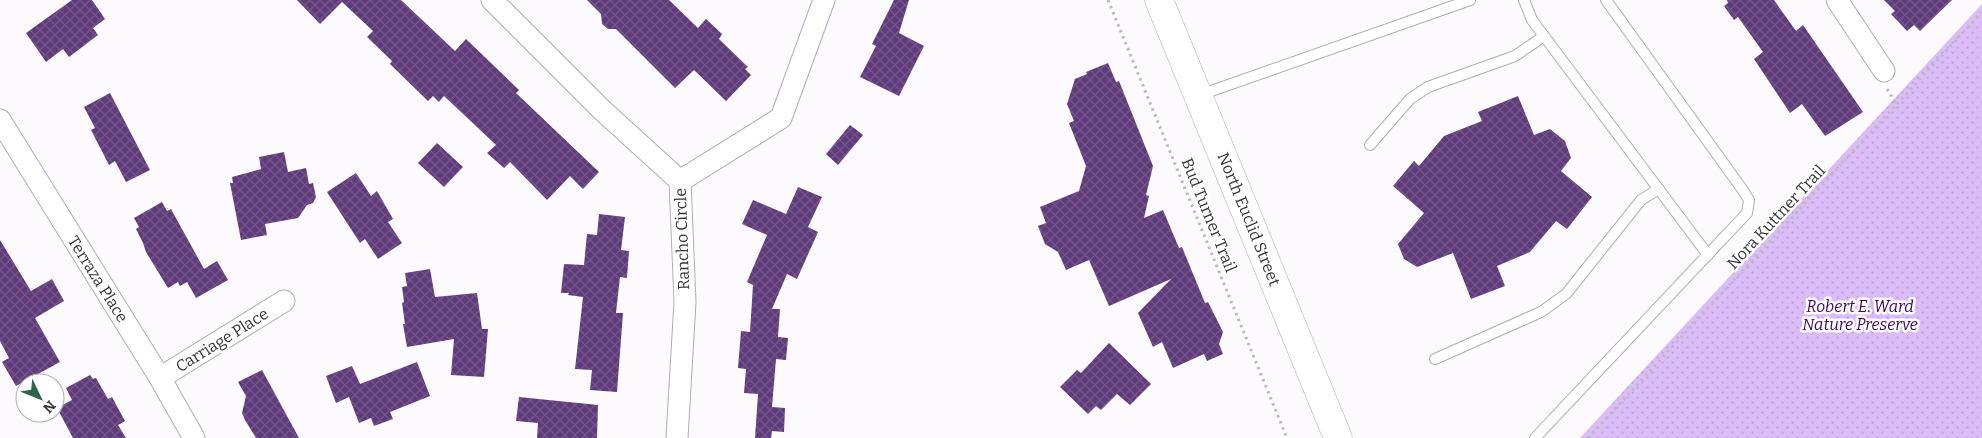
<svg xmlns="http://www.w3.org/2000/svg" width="1982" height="438" viewBox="0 0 1982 438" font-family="Bitter,serif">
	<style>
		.grass { fill: url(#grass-dots) }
		.building { fill: url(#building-cross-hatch) }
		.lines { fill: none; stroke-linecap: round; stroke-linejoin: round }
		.service-casing { stroke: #b2abb8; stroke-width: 12 }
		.minor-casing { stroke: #b2abb8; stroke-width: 23 }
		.secondary-casing { stroke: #b2abb8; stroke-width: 29 }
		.path { stroke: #bcbabd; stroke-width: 3; stroke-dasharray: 2.5 4; stroke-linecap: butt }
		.service { stroke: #fff; stroke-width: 10 }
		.minor { stroke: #fff; stroke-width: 21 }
		.secondary { stroke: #fff; stroke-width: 28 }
		.labels { text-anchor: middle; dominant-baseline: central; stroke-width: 5; stroke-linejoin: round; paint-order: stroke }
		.street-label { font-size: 16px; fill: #353338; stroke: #fff }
		.park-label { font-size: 16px; font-style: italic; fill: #3f055e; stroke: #fff }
	</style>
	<defs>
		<pattern id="grass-dots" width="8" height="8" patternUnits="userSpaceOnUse" patternTransform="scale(1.25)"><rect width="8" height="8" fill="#dcbcf8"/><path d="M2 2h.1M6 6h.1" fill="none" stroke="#bda2d5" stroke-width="1.8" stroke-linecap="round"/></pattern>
		<pattern id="building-cross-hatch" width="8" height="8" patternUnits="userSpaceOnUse" patternTransform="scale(1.25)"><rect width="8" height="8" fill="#603b7c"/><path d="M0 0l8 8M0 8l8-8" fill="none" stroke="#74568a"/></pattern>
	</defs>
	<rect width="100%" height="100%" fill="#fcfafd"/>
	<path class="grass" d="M1982 4V438H1580Z"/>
	<g class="building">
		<path d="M72 0H92L105 19 93 28 98 35 69 57 63 49 46 62 26 33Z"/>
		<path d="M297 0H401L455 51 466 39 519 90 516 93 599 172 583 189 570 176 547 200 510 162 504 168 487 153 496 145 444 96 439 102 433 96 428 101 390 64 392 61 367 37 373 31 342 2 320 24Z"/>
		<path d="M587 0H669L698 28 706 19 722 34 719 39 748 67 745 69 751 75 726 101 694 70 675 88 616 29H608L602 24 601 14Z"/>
		<path d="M894 0H909L899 33 924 46 899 96 860 77 876 46 872 44Z"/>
		<path d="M1727 0H1774L1796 31 1803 25 1863 112 1825 136 1802 104 1790 113 1754 59 1763 52 1738 17 1734 20 1724 6 1728 3Z"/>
		<path d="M1884 0H1952L1920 31 1914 25 1907 31 1891 14 1895 11Z"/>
		<path d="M1108 63 1116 82 1119 81 1153 166 1146 195 1149 196 1144 218 1163 210 1179 248 1182 247 1205 303 1208 302 1223 332 1219 344 1223 354 1207 361 1204 354 1173 368 1162 342 1153 347 1138 313 1171 279 1109 306 1089 260 1066 270 1058 252 1045 244 1038 226 1046 223 1040 207 1079 191 1086 166 1069 123 1074 121 1067 104 1075 79 1087 74 1086 72Z"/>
		<path d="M110 93 150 170 126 182 115 161 109 165 91 130 95 128 84 107Z"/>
		<path d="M1518 96 1534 135 1550 129 1565 141 1571 158 1561 171 1592 197 1567 229 1556 221 1530 252 1497 266 1505 286 1471 299 1453 253 1417 267 1404 259 1398 244 1424 213 1393 186 1414 161 1419 166 1444 136 1482 121 1478 112Z"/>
		<path d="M850 125 863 135 838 165 826 154Z"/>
		<path d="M437 143 463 167 444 187 418 163Z"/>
		<path d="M284 152 288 172 306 168 309 184 313 183 316 197 313 203 307 205 298 218 265 224 267 235 241 240 230 183H233L232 177 261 169 259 157Z"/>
		<path d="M356 173 371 196 377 191 393 219 388 222 402 243 378 259 365 239 360 243 327 192Z"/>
		<path d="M798 187 822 197 808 227 818 232 797 279 787 274 772 309H780L778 337 788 338 786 360 776 359 772 407 785 408 784 432 772 431 771 438H755L758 394 744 393 746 369 738 368 741 331 750 332 753 285 747 282 767 235 742 224 753 200 786 214Z"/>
		<path d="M162 202 167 211 171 209 204 269 217 261 228 280 196 298 187 282 180 286 178 282 168 288 146 252 143 243 136 229 139 227 134 218Z"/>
		<path d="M599 214 625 217 621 250 629 251 627 278 620 277 616 313H623L617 392 590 390 592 370 575 369 583 297 568 295 569 293H561L564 264 584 265 587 234 597 235Z"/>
		<path d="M0 240 31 291 52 279 64 301 35 318 60 362 16 386 2 362 9 358 0 341Z"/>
		<path d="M430 269 435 297 477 293 482 329H488L484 377 451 375 454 339 407 347 403 324H405L402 303 404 302 402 287 407 286 405 273Z"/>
		<path d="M1109 343 1151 384 1130 405 1117 394 1101 410 1096 406 1088 414 1060 387 1077 370 1081 373Z"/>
		<path d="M417 362 430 396 390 412 393 419 374 426 371 418 359 423 349 397 336 403 326 376 352 366 360 384Z"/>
		<path d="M262 370 299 438H256L245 420 242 413 246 396 238 382Z"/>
		<path d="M90 375 93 379 96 378 108 399 112 397 125 421 118 425 126 438H73L57 408 72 400 66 388Z"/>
		<path d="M519 397 598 405 597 438H537L538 423 516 421Z"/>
	</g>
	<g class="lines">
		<defs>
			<g id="service">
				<path d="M1524 0 1532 20 1708 255"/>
				<path d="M1200 95 1470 0"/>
				<path d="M1370 145 1410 99 1428 87 1515 56 1544 36"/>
				<path d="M1435 359 1541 312 1566 294 1641 200 1659 189"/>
				<path d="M1535 438 1747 213 1749 200 1742 189 1606 0"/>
			</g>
			<g id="minor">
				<path d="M492 0 602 110 680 181 685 302 677 438"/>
				<path d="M1837 0 1884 71"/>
				<path d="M0 120 160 378 194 438"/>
				<path d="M680 181 781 118 824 0"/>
				<path d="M160 378 284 301"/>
			</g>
			<path id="secondary" d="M1159 0 1338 438"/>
		</defs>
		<use href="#service" class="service-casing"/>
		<use href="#minor" class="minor-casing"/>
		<use href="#secondary" class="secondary-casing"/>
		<g class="path">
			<path d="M1108 0 1287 438"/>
			<path d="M1887 89 1897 105"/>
			<path d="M1588 438 1982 12"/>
		</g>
		<use href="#service" class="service"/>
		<use href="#minor" class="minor"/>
		<use href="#secondary" class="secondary"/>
	</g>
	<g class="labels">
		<g class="street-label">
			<text transform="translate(1209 215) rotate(68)">Bud Turner Trail</text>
			<text transform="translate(1776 217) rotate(-47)">Nora Kuttner Trail</text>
			<text transform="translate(1249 219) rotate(68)">North Euclid Street</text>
			<text transform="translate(682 239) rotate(-92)">Rancho Circle</text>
			<text transform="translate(98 279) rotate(58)">Terraza Place</text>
			<text transform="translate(222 340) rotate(-32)">Carriage Place</text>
		</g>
		<g class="park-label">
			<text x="1860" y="306">Robert E. Ward<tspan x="1860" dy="18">Nature Preserve</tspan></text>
		</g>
	</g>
	<g transform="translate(40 398) rotate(133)"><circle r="24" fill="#ffffff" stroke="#aeadaf"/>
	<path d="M0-4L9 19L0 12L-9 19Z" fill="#2d644b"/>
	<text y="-8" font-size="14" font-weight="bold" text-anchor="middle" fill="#353338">N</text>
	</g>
</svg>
